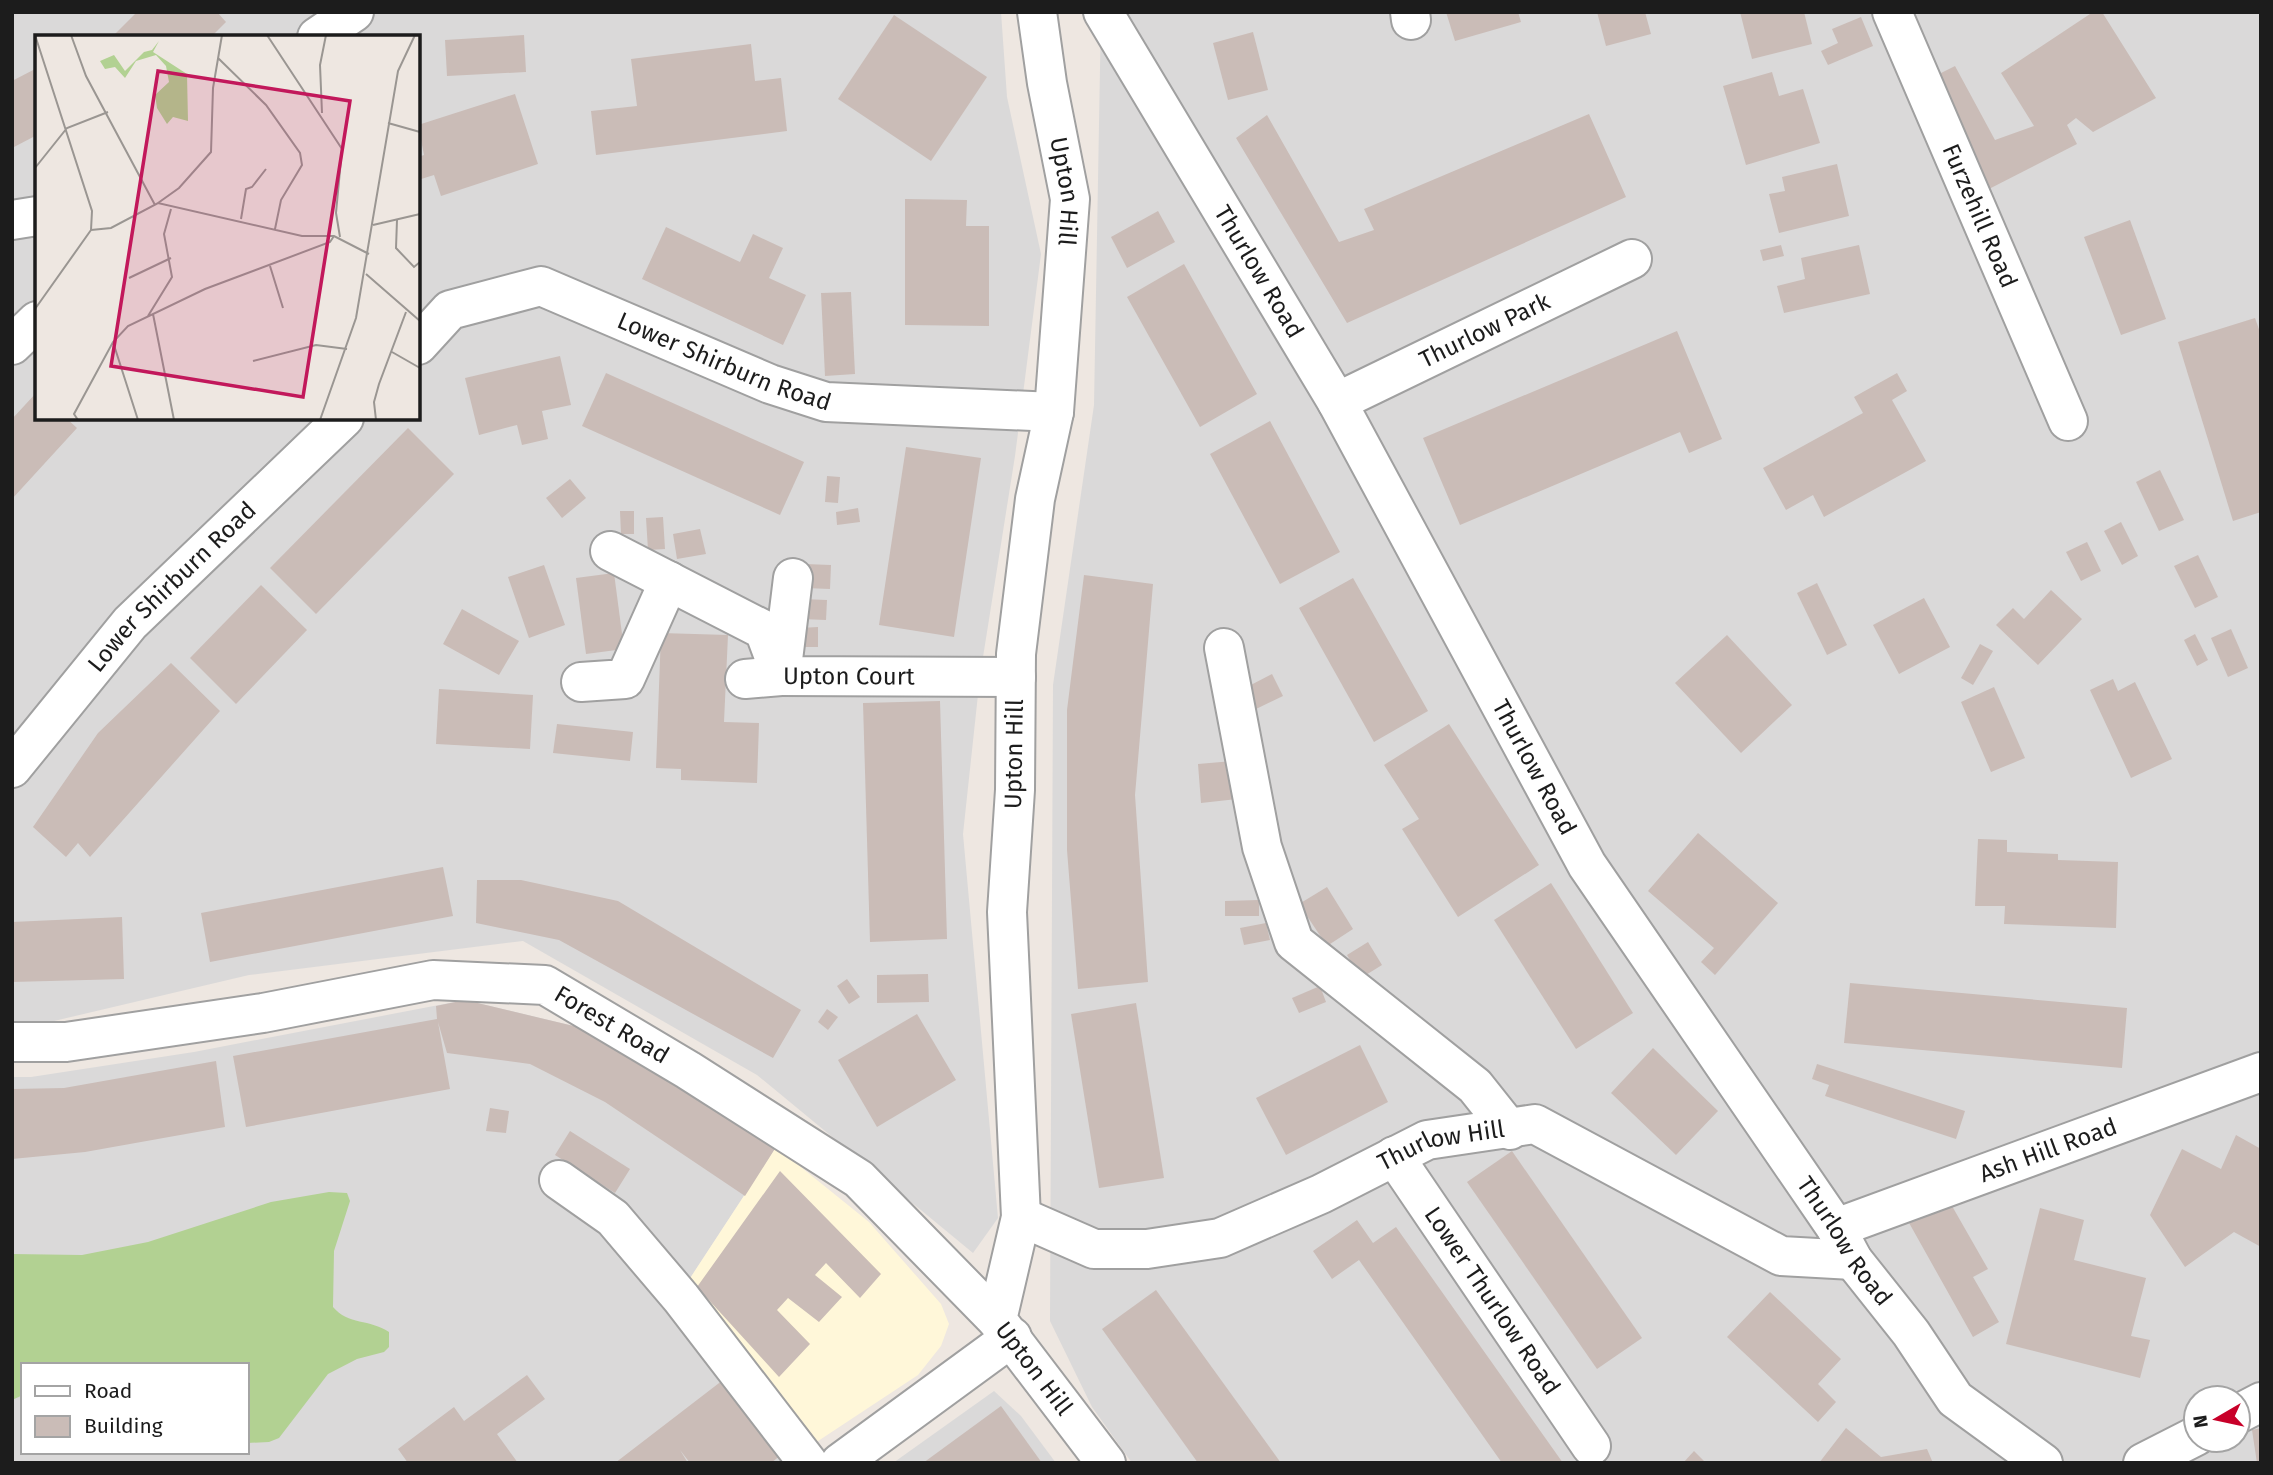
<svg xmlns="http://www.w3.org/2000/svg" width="2273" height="1475" viewBox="0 0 2273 1475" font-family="'Fira Sans',sans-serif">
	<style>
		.residential { fill: #dad9d9; fill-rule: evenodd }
		.education { fill: #fff7d9 }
		.forest { fill: #b2d192 }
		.building { fill: #cabcb7 }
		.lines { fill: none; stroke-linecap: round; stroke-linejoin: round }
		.minor-casing { stroke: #a0a0a0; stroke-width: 42 }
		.minor { stroke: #fff; stroke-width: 38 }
		.labels { text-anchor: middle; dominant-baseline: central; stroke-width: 5; stroke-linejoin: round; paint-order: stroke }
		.street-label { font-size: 24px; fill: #1c1c1c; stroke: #fff }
		.inset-road { fill: none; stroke: #9a9692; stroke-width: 2 }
		.view { fill: #c2185b; fill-opacity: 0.15; stroke: #c2185b; stroke-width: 3.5 }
		.inset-edge { fill: none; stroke: #1c1c1c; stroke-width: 3.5 }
	</style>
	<rect width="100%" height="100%" fill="#eee7e1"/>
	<g class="residential">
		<path d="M12 12H1001L1007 97 1041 254 1015 456 980 676 963 834 998 1218 973 1253 757 1075 523 941 249 975 37 1025 12 1024ZM37 37H418V418H37Z"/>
		<path d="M1101 12H2261V1463H1132L1092 1407 1050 1321 1053 685 1094 405ZM2196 1398H2238V1440H2196Z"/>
		<path d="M465 1000 582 1028 776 1147 683 1289 821 1463H12V1077H31L194 1052ZM23 1365H247V1452H23Z"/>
		<path d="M994 1391 1021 1416 1056 1463H893Z"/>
	</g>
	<path class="education" d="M776 1147 869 1222 941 1304 949 1324 941 1346 918 1375 809 1447 683 1289Z"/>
	<path class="forest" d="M329 1192 347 1193 350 1201 334 1251 333 1307C348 1325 370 1319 389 1332V1347L384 1352 357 1359 328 1374 279 1438 269 1442 247 1443V1365H23V1395L12 1400V1254L82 1255 148 1242 271 1202Z"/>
	<g class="building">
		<path d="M137 12H217L226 22 211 37H112Z"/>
		<path d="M1446 12H1518L1521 22 1455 41Z"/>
		<path d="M1597 12H1645L1651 34 1606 46Z"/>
		<path d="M1740 12H1804L1812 44 1752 59Z"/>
		<path d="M2093 12H2102L2156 98 2093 132 2076 118 2067 125 2077 144 1987 190 1933 77 1955 66 1995 140 2034 126 2001 73Z"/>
		<path d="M894 15 987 77 931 161 838 99Z"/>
		<path d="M1861 17 1873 46 1828 65 1821 51 1838 43 1832 29Z"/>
		<path d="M1253 32 1268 90 1228 100 1213 43Z"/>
		<path d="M524 35 526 72 447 76 445 40Z"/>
		<path d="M751 44 755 81 781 78 787 131 596 155 591 111 637 106 631 59Z"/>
		<path d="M37 68V135L14 147 12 81Z"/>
		<path d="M1772 72 1779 96 1803 89 1820 143 1746 165 1723 86Z"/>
		<path d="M515 94 538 164 441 196 434 175 418 180V157L424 155 418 125Z"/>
		<path d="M1589 114 1626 197 1347 323 1236 138 1267 115 1339 242 1374 230 1364 209Z"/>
		<path d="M1837 164 1849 216 1779 233 1769 194 1785 191 1782 177Z"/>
		<path d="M905 199 967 200 966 226H989V326L905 325Z"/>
		<path d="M1158 211 1175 242 1127 268 1111 237Z"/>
		<path d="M2130 220 2166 319 2121 335 2084 237Z"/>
		<path d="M666 227 740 262 753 234 783 248 769 278 806 295 783 345 642 279Z"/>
		<path d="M1781 245 1784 256 1763 261 1760 250Z"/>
		<path d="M1859 245 1870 294 1784 313 1777 286 1805 279 1801 258Z"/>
		<path d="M1184 264 1257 394 1200 427 1127 297Z"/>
		<path d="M851 292 855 374 825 376 821 293Z"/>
		<path d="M2255 318 2261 335V512L2233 521 2178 342Z"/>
		<path d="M1677 331 1722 439 1689 453 1680 432 1460 525 1423 438Z"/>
		<path d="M560 356 571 405 542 411 548 439 522 445 517 425 479 435 465 378Z"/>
		<path d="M606 373 804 462 780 515 582 426Z"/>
		<path d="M1897 373 1907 391 1892 400 1926 461 1824 517 1813 495 1786 510 1763 468 1863 413 1854 397Z"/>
		<path d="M37 392V418H66L77 428 12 499V419Z"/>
		<path d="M1270 421 1340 552 1280 584 1210 454Z"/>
		<path d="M408 428 454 474 316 614 270 568Z"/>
		<path d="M906 447 981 458 954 637 879 625Z"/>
		<path d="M2160 470 2184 520 2159 531 2136 482Z"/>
		<path d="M827 476 840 477 838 503 825 502Z"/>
		<path d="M570 479 586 498 562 518 546 498Z"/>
		<path d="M858 508 860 522 837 525 836 512Z"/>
		<path d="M620 511H634V534H621Z"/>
		<path d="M663 517 665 549 648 550 646 518Z"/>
		<path d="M2121 522 2138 556 2122 565 2104 531Z"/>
		<path d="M700 529 706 554 677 559 673 534Z"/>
		<path d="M2087 542 2101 571 2081 581 2066 552Z"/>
		<path d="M2198 555 2218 597 2195 608 2174 566Z"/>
		<path d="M805 564 831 565 830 589 805 588Z"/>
		<path d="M544 565 565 625 529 638 508 577Z"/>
		<path d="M614 573 624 649 586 654 576 578Z"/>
		<path d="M1084 575 1153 584 1135 795 1148 982 1078 989 1067 850V710Z"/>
		<path d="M1353 578 1428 711 1374 742 1299 608Z"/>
		<path d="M1817 583 1847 645 1827 655 1797 593Z"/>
		<path d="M261 585 307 630 236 704 190 658Z"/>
		<path d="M2051 590 2082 619 2038 665 1996 625 2013 608 2024 619Z"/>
		<path d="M1924 598 1950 647 1899 674 1873 625Z"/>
		<path d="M802 599 827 600 826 620 801 619Z"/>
		<path d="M462 609 519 641 499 675 443 644Z"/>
		<path d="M818 627V647H801L800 628Z"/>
		<path d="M2231 629 2248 668 2228 677 2211 638Z"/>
		<path d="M661 633 728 635 724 722 759 723 757 783 681 780V769L656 768Z"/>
		<path d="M2195 634 2208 660 2197 666 2184 640Z"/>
		<path d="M1727 635 1792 705 1741 753 1675 683Z"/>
		<path d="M1980 644 1993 651 1973 685 1961 678Z"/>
		<path d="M171 663 220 711 90 857 78 843 66 857 33 827 98 733Z"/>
		<path d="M1272 674 1283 696 1256 709 1245 688Z"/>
		<path d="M2113 679 2118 691 2135 682 2172 759 2131 778 2090 690Z"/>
		<path d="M1994 687 2025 758 1991 772 1961 702Z"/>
		<path d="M439 689 533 695 530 749 436 744Z"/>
		<path d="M940 701 947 939 870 942 863 703Z"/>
		<path d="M557 724 633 732 630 761 553 753Z"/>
		<path d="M1449 724 1539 865 1458 917 1402 829 1419 819 1384 765Z"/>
		<path d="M1233 761 1237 799 1201 803 1198 764Z"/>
		<path d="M1698 833 1778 903 1715 975 1701 962 1714 948 1648 891Z"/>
		<path d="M1978 839 2007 840V852L2058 854V860L2118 862 2116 928 2004 924 2005 906H1975Z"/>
		<path d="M443 867 453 916 210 962 201 913Z"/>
		<path d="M477 880H521L618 901 801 1010 773 1058 559 940 476 923Z"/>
		<path d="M1551 883 1633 1013 1576 1049 1494 920Z"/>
		<path d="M1327 887 1353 929 1327 946 1299 904Z"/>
		<path d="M1259 900V916H1225V901Z"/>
		<path d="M122 917 124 979 12 982V922Z"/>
		<path d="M1266 923 1270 940 1244 945 1240 928Z"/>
		<path d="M1368 942 1382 965 1361 978 1347 955Z"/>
		<path d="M928 974 929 1002 877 1003V975Z"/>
		<path d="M847 979 860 997 849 1004 837 986Z"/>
		<path d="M1850 983 2127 1008 2122 1068 1844 1043Z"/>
		<path d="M1320 986 1326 1002 1299 1013 1292 998Z"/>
		<path d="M465 1000 582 1028 776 1147 745 1196 605 1102 530 1064 447 1053 438 1022 450 1089 246 1127 233 1056 437 1019 436 1006Z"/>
		<path d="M1136 1003 1164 1178 1099 1188 1071 1014Z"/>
		<path d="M827 1009 838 1017 828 1030 818 1022Z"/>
		<path d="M917 1014 956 1080 877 1127 838 1060Z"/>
		<path d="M1360 1045 1388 1102 1286 1155 1256 1098Z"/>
		<path d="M1653 1048 1718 1111 1676 1155 1611 1093Z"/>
		<path d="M216 1061 225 1127 85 1152 12 1159V1089L64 1088Z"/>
		<path d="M1817 1064 1965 1111 1956 1139 1825 1096 1829 1085 1812 1079Z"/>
		<path d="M490 1108 509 1111 506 1133 486 1131Z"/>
		<path d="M570 1131 630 1169 615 1193 555 1155Z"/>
		<path d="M2236 1135 2261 1149V1247L2234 1232 2185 1267 2150 1215 2182 1149 2221 1169Z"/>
		<path d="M1512 1151 1642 1338 1597 1369 1467 1182Z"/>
		<path d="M780 1171 881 1274 860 1298 826 1263 815 1275 842 1297 819 1322 788 1298 777 1310 810 1344 779 1377 697 1287Z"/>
		<path d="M1948 1199 1988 1269 1973 1277 1999 1322 1973 1337 1908 1221Z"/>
		<path d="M2040 1208 2084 1220 2074 1260 2146 1278 2131 1336 2150 1340 2140 1378 2006 1344Z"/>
		<path d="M1357 1220 1373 1243 1396 1227 1563 1463H1502L1359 1260 1332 1279 1313 1251Z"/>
		<path d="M1156 1290 1281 1463H1198L1102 1329Z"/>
		<path d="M1770 1292 1841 1359 1818 1384 1836 1402 1818 1422 1727 1337Z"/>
		<path d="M527 1375 545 1399 497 1434 518 1463H408L398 1449 454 1407 464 1421Z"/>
		<path d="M723 1380 781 1455 771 1463H690L680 1450 688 1463H615Z"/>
		<path d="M1001 1406 1042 1463H923Z"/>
		<path d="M1846 1428 1881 1457 1927 1449 1933 1463H1819Z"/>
		<path d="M2261 1428V1463H2257L2252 1430Z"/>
		<path d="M1694 1451 1706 1463H1683Z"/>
	</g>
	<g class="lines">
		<defs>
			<g id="minor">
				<path id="s1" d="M1037 12 1047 83 1070 199 1054 412 1035 499 1016 654 1015 790 1007 912 1021 1217 997 1320 1106 1463"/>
				<path id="s2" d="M1103 12 1337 402 1587 865 1836 1228 1853 1260 1911 1333 1955 1399 2043 1463"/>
				<path d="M1410 12 1411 20"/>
				<path id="s3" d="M1892 12 2068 421"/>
				<path d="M317 37 354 12"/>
				<path d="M12 220 37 216"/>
				<path d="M12 345 37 321"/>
				<path id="s4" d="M418 345 450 310 541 286 770 384 826 402 1054 412"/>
				<path id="s5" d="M1337 402 1632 259"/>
				<path id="s6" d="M610 551 764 630 781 676 1016 677"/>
				<path d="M1224 648 1262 847 1294 942 1475 1086 1510 1130"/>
				<path d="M745 679 781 676 793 578"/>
				<path d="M581 682 625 679 669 581"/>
				<path id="s7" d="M12 768 130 623 344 418"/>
				<path id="s8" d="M12 1042H66L263 1013 433 980 545 985 688 1070 859 1179 997 1320"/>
				<path id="s9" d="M1394 1156 1591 1446"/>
				<path d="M559 1180 613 1218 681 1298 808 1463"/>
				<path id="s10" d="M1021 1217 1094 1249H1147L1220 1238 1321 1194 1427 1140 1535 1124 1781 1256 1853 1260"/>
				<path id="s11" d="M1836 1228 2261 1072"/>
				<path d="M2238 1414 2261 1402"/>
				<path d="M840 1463 1012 1337"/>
				<path d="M2143 1463 2196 1436"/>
			</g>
		</defs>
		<use href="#minor" class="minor-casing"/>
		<use href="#minor" class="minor"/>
	</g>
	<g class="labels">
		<g class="street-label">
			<text stroke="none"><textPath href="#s1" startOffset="182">Upton Hill</textPath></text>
			<text stroke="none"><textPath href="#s3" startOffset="222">Furzehill Road</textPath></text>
			<text stroke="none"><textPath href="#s2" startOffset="303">Thurlow Road</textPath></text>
			<text stroke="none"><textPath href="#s5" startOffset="164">Thurlow Park</textPath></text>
			<text stroke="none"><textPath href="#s4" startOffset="340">Lower Shirburn Road</textPath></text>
			<text stroke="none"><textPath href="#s7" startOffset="242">Lower Shirburn Road</textPath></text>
			<text stroke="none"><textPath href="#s6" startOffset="290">Upton Court</textPath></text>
			<text transform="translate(1014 754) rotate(-89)">Upton Hill</text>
			<text stroke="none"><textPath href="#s2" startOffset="870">Thurlow Road</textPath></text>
			<text stroke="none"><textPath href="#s8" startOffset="616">Forest Road</textPath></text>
			<text stroke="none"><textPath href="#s10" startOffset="448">Thurlow Hill</textPath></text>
			<text stroke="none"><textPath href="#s11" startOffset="226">Ash Hill Road</textPath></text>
			<text stroke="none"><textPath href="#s2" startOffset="1437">Thurlow Road</textPath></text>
			<text stroke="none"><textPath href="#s9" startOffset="175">Lower Thurlow Road</textPath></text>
			<text stroke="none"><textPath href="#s1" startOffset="1379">Upton Hill</textPath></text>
		</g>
	</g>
	<g transform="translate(35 35)">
		<rect width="385" height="385" fill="#eee7e1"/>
		<path d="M124 6 118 17 152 39 153 86 138 82 132 89 122 73 120 60 134 47 131 31 121 20 101 26 90 43 80 32 70 34 65 26 79 20 90 36 109 17 117 15Z" fill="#b2d192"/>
		<path class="inset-road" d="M36 0 51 41 120 170M232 0 307 114 301 178 305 202M183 23 231 70 265 118 267 130 246 165 240 194M287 78 285 30 291 0M353 88 385 97M0 133 32 93 73 77M123 168 144 153 176 117 178 53 187 0M206 184 211 154 217 152 231 134M362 185 361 213 379 232 385 227M338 190 385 179M56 195 76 193 123 168 267 201H299L334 219M235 231 248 273M331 239 385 286M94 243 136 223M0 274 56 195 57 176 0 0M118 279 139 385M113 281 137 242 129 199 136 174M78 307 103 385M357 317 385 333M218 326 281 310 312 314M43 385 39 379 78 307 93 291 170 254 295 207 299 201M285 385 321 283 363 36 380 0M341 385 339 367 344 349 371 277"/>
		<path class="view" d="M123 36 315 66 268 362 76 331Z"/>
		<rect width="385" height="385" class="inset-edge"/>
	</g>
	<rect width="2273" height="1475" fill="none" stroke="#1c1c1c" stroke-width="28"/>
	<rect x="21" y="1363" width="228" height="91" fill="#ffffff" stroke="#a4a4a4" stroke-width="2"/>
	<rect x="35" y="1386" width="35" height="10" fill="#ffffff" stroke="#a4a4a4" stroke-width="2"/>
	<text x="84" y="1398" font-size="21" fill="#1c1c1c">Road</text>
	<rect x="35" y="1416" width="35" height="21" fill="#cabcb7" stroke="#a4a4a4" stroke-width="2"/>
	<text x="84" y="1433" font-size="21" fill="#1c1c1c">Building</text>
	<g transform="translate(2217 1419) rotate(261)"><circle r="33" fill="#ffffff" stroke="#a4a4a4" stroke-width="2"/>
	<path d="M0-5L12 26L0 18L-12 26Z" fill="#c80029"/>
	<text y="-10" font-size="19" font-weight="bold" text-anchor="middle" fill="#1c1c1c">N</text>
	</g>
</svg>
